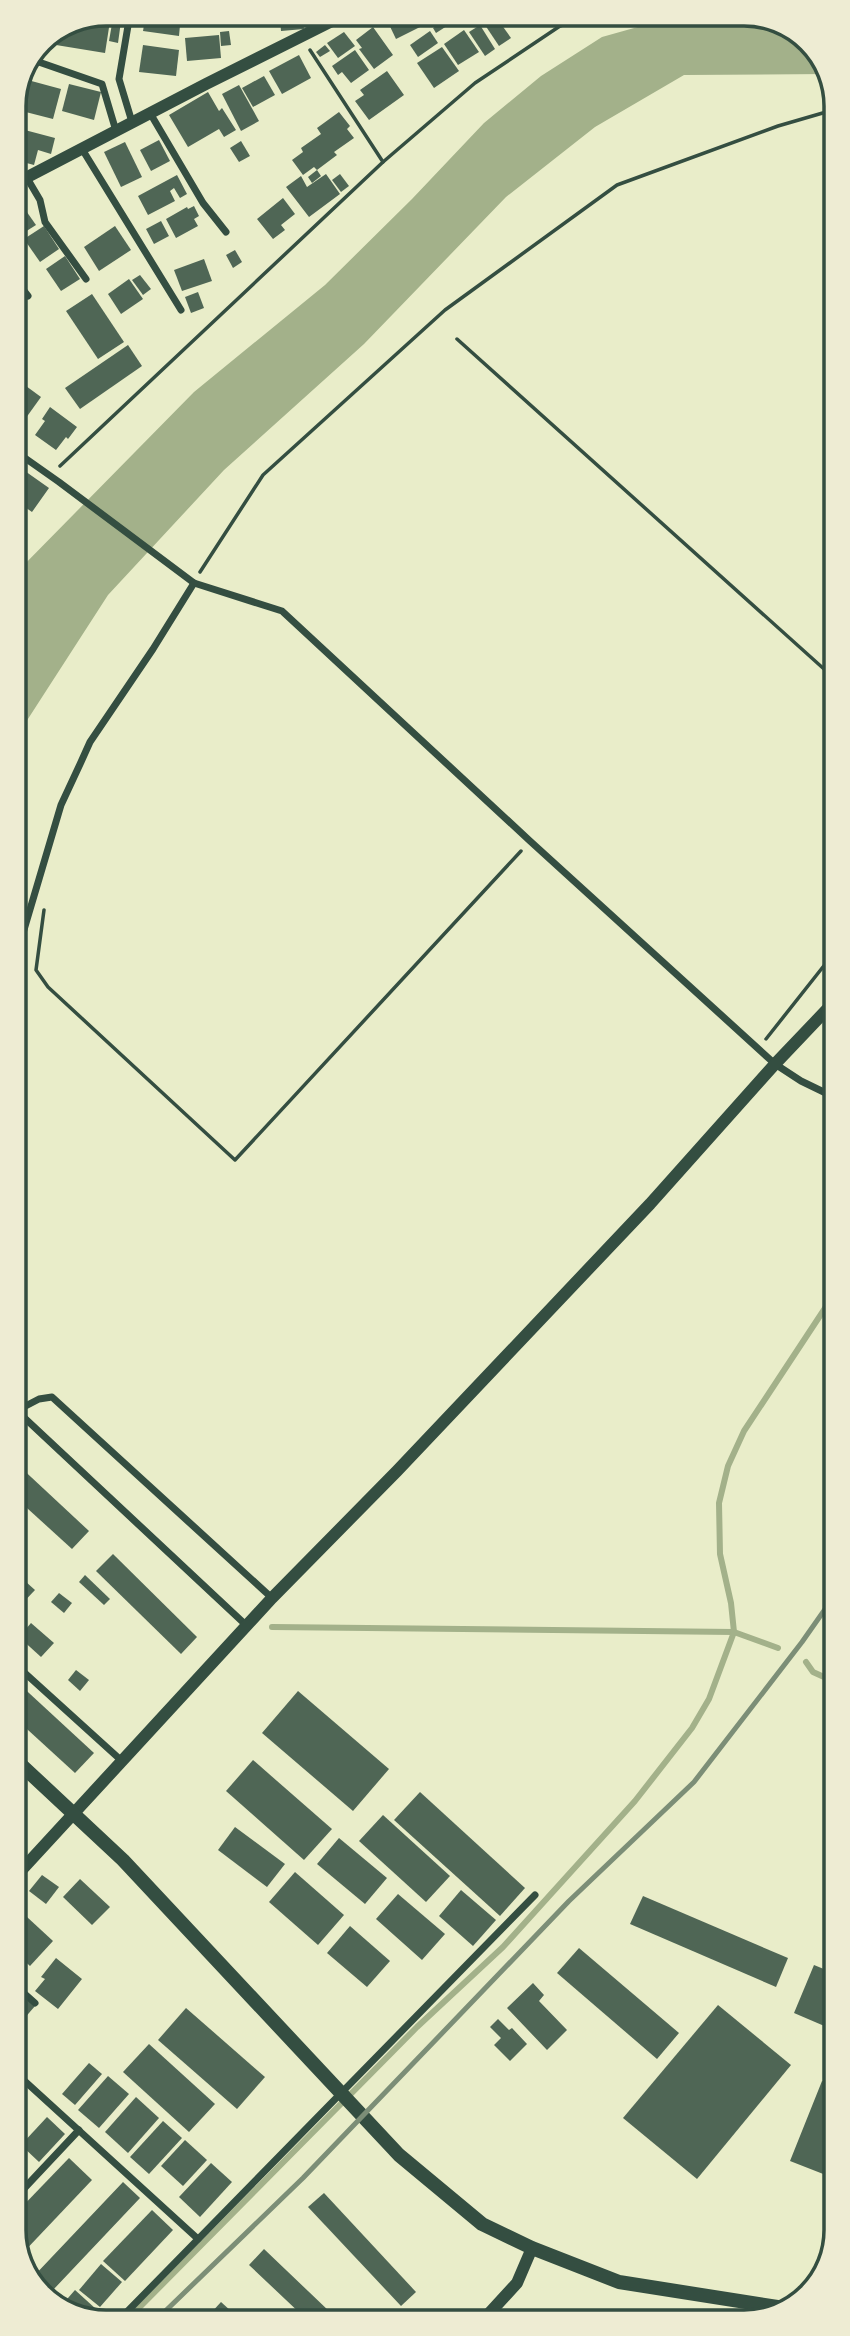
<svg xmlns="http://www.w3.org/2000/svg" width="850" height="2336" viewBox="0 0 850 2336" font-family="Rubik,sans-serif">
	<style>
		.water { fill: #a3b18a }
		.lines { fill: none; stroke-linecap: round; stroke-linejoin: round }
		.stream { stroke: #a3b18a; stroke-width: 6 }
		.building { fill: #4f6655 }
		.path { stroke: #344e41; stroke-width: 3.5 }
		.minor { stroke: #344e41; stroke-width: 7 }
		.tertiary { stroke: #344e41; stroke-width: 12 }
		.secondary { stroke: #344e41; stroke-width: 14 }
		.rail { stroke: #7c8e77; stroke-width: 5 }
		.rim { fill: none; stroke: #344e41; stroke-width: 3.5 }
	</style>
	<rect width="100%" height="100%" fill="#e9edc9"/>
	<path class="water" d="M684 14H750L804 37 828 74 684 75 595 127 506 197 364 344 224 470 108 595 15 739V574L194 392 325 285 412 199 484 123 541 76 602 37Z"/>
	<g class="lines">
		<g class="stream">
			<path d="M272 1627 734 1632 778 1648"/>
			<path d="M806 1662 813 1672 835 1682"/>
			<path d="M125 2322 417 2027 503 1947 635 1801 692 1728 709 1699 734 1632 731 1603 720 1554 719 1503 728 1466 744 1431 835 1293"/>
		</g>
	</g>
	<g class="building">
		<path d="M116 14H122L118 43 109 41 113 18 115 19Z"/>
		<path d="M146 14H181L179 36 143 31Z"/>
		<path d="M389 14H416L422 26 396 39 385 16Z"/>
		<path d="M422 14H444L428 24Z"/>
		<path d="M302 16 304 29 281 31 280 19Z"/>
		<path d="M496 17 511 38 499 46 485 25Z"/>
		<path d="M95 18 110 21 105 53 56 45 58 34Z"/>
		<path d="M447 19 450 24 436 33 433 28Z"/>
		<path d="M480 25 495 49 485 56 469 32Z"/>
		<path d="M373 27 393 55 374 69 359 49 362 48 356 40Z"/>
		<path d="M464 30 479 52 458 65 444 44Z"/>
		<path d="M229 31 231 45 221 46 220 32Z"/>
		<path d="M430 31 438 43 418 57 410 45Z"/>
		<path d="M344 32 355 46 338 58 327 43Z"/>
		<path d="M219 35 221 58 187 61 185 38Z"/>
		<path d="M143 45 179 50 176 76 139 72Z"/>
		<path d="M325 45 330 51 320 57 316 52Z"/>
		<path d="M442 47 459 71 434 88 417 63Z"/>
		<path d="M355 50 369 70 351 83 342 72 338 75 332 66Z"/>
		<path d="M299 55 311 78 282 94 269 71Z"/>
		<path d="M387 71 404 95 369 120 355 101 364 95 360 90Z"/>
		<path d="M264 76 275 95 253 107 242 88Z"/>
		<path d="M24 79 61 89 53 119 14 109V100Z"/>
		<path d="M69 84 101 92 94 120 62 111Z"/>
		<path d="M239 85 259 121 241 131 222 94Z"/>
		<path d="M208 92 219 111 222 108 236 130 224 137 219 129 188 147 169 115Z"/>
		<path d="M339 112 350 126 347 129 354 138 334 152 337 155 317 170 314 167 303 175 292 160 303 152 301 148 321 134 317 128Z"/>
		<path d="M21 129 55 138 51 154 38 150 34 165 19 161 20 156 15 155Z"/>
		<path d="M159 140 170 161 151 171 140 150Z"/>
		<path d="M241 141 250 156 239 162 230 148Z"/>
		<path d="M125 142 142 177 121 187 104 152Z"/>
		<path d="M317 170 321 176 312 183 308 177Z"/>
		<path d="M326 174 340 194 309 217 286 187 301 176 307 187Z"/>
		<path d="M340 174 349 186 341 192 332 180Z"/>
		<path d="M177 175 187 194 180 198 174 188 170 191 175 201 148 215 138 196Z"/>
		<path d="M17 198 36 225 14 239V200Z"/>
		<path d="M283 198 295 214 281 225 285 230 273 239 257 219Z"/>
		<path d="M194 206 199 216 194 219 198 226 176 238 166 219 187 207 188 209Z"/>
		<path d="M161 221 169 236 154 244 146 229Z"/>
		<path d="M44 226 59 249 40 262 24 239Z"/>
		<path d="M115 226 131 250 99 271 84 247Z"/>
		<path d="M235 250 242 262 233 268 226 255Z"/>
		<path d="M65 256 80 279 61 291 46 269Z"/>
		<path d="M204 259 212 281 182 291 174 270Z"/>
		<path d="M140 275 151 289 143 295 132 280Z"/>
		<path d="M129 279 143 299 121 314 108 294Z"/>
		<path d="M198 292 204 308 191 313 185 297Z"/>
		<path d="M92 294 124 342 98 359 66 311Z"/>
		<path d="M128 345 142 366 80 409 65 388Z"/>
		<path d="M15 378 41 397 23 422 15 416Z"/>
		<path d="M50 407 77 427 68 439 66 437 56 450 35 435 45 421 42 419Z"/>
		<path d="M15 464 49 488 32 512 22 505 19 509 15 506Z"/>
		<path d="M16 1463 89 1531 72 1549 16 1498Z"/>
		<path d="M113 1554 197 1637 181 1654 96 1571Z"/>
		<path d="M16 1573 35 1590 16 1610Z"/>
		<path d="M85 1575 110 1599 104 1605 79 1582Z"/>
		<path d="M59 1593 72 1603 64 1613 51 1602Z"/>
		<path d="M31 1623 54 1643 41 1657 19 1637Z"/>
		<path d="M76 1670 89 1680 80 1691 68 1680Z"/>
		<path d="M16 1681 94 1753 75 1773 16 1719Z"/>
		<path d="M298 1691 389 1769 353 1811 262 1733Z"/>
		<path d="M253 1760 332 1829 304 1860 226 1791Z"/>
		<path d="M420 1792 525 1888 500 1916 394 1820Z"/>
		<path d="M383 1815 450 1876 426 1902 359 1841Z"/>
		<path d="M235 1827 285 1864 267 1887 218 1850Z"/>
		<path d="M339 1838 387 1878 365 1904 317 1864Z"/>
		<path d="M295 1872 344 1915 318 1945 269 1902Z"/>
		<path d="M42 1875 59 1887 46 1904 29 1891Z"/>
		<path d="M80 1879 110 1907 92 1925 63 1897Z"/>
		<path d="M461 1890 496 1920 473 1946 439 1916Z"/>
		<path d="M398 1894 445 1934 422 1960 376 1919Z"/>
		<path d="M643 1896 788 1958 776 1987 630 1924Z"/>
		<path d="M27 1917 53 1941 30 1966 17 1954V1928Z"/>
		<path d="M350 1926 390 1961 367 1987 327 1953Z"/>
		<path d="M579 1948 679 2033 657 2059 557 1973Z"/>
		<path d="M56 1958 82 1979 58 2009 35 1991 45 1979 41 1977Z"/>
		<path d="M814 1965 836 1974V2031L794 2013Z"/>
		<path d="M533 1983 544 1995 539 2001 567 2030 547 2050 507 2008Z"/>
		<path d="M17 1990 35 2006 17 2027Z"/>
		<path d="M718 2005 791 2065 697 2179 623 2118Z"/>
		<path d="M186 2008 265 2077 237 2109 158 2040Z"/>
		<path d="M498 2019 509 2030 512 2028 527 2044 510 2061 494 2045 501 2038 490 2027Z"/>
		<path d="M149 2044 215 2104 189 2132 123 2072Z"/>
		<path d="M89 2063 102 2074 75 2105 62 2094Z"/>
		<path d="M108 2076 129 2094 99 2128 78 2110Z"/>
		<path d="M822 2081 836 2086 825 2115 836 2120V2179L790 2161Z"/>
		<path d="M136 2097 159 2118 128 2153 105 2132Z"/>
		<path d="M47 2117 65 2134 39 2162 21 2145Z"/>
		<path d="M163 2121 182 2138 149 2174 130 2157Z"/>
		<path d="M185 2140 207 2160 183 2186 161 2166Z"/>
		<path d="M69 2158 92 2180 19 2257 17 2254V2212Z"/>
		<path d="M211 2163 232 2182 200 2217 179 2197Z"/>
		<path d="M123 2182 140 2198 53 2290 63 2299 58 2305 46 2299 32 2278Z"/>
		<path d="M324 2193 416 2292 401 2306 308 2207Z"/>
		<path d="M152 2210 173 2230 125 2281 103 2261Z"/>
		<path d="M264 2249 330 2312 321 2321 309 2312 304 2317 249 2265Z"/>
		<path d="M101 2264 122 2282 100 2307 79 2290Z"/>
		<path d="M75 2290 96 2309 88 2317 61 2306Z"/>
		<path d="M221 2302 242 2321H217L210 2314Z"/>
	</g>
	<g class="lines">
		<g class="path">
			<path d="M383 162 475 83 560 26 594 14"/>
			<path d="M457 339 834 678"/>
			<path d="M60 466 383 162 310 50"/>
			<path d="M200 572 263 475 445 310 617 185 778 126 833 110"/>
			<path d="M44 910 36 970 48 987 235 1160 521 851"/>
			<path d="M766 1039 834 953"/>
		</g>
		<g class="minor">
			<path d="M130 14 119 79 132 122"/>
			<path d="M33 60 102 84 116 131"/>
			<path d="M150 113 203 203 226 232"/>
			<path d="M82 149 181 310"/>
			<path d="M27 178 40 200 45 222 86 279"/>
			<path d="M14 278 28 296"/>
			<path d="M15 451 59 482 194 583 282 611 530 841 775 1064 801 1081 834 1097"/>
			<path d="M15 960 61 805 81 762 90 742 153 649 194 583"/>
			<path d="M16 1410 247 1626"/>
			<path d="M16 1411 39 1399 52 1397 272 1598"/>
			<path d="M16 1665 123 1762"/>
			<path d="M17 1987 35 2003"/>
			<path d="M17 2074 198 2239"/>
			<path d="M17 2196 79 2130"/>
			<path d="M117 2322 535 1895"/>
		</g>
		<g class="tertiary">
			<path d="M14 184 206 84 346 14"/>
			<path d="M17 1875 272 1598 397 1471 650 1204 775 1064 834 1002"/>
			<path d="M483 2320 517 2283 532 2248"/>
		</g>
		<path class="secondary" d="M17 1761 123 1860 399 2155 482 2224 532 2248 619 2282 784 2308"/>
		<path class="rail" d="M154 2322 303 2178 569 1901 694 1782 802 1642 835 1595"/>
	</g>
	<path d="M0 0H850V2336H0ZM106 26H744A80 80 0 0 1 824 106V2230A80 80 0 0 1 744 2310H106A80 80 0 0 1 26 2230V106A80 80 0 0 1 106 26Z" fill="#eeecd3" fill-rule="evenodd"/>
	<path class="rim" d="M106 26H744A80 80 0 0 1 824 106V2230A80 80 0 0 1 744 2310H106A80 80 0 0 1 26 2230V106A80 80 0 0 1 106 26Z"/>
</svg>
